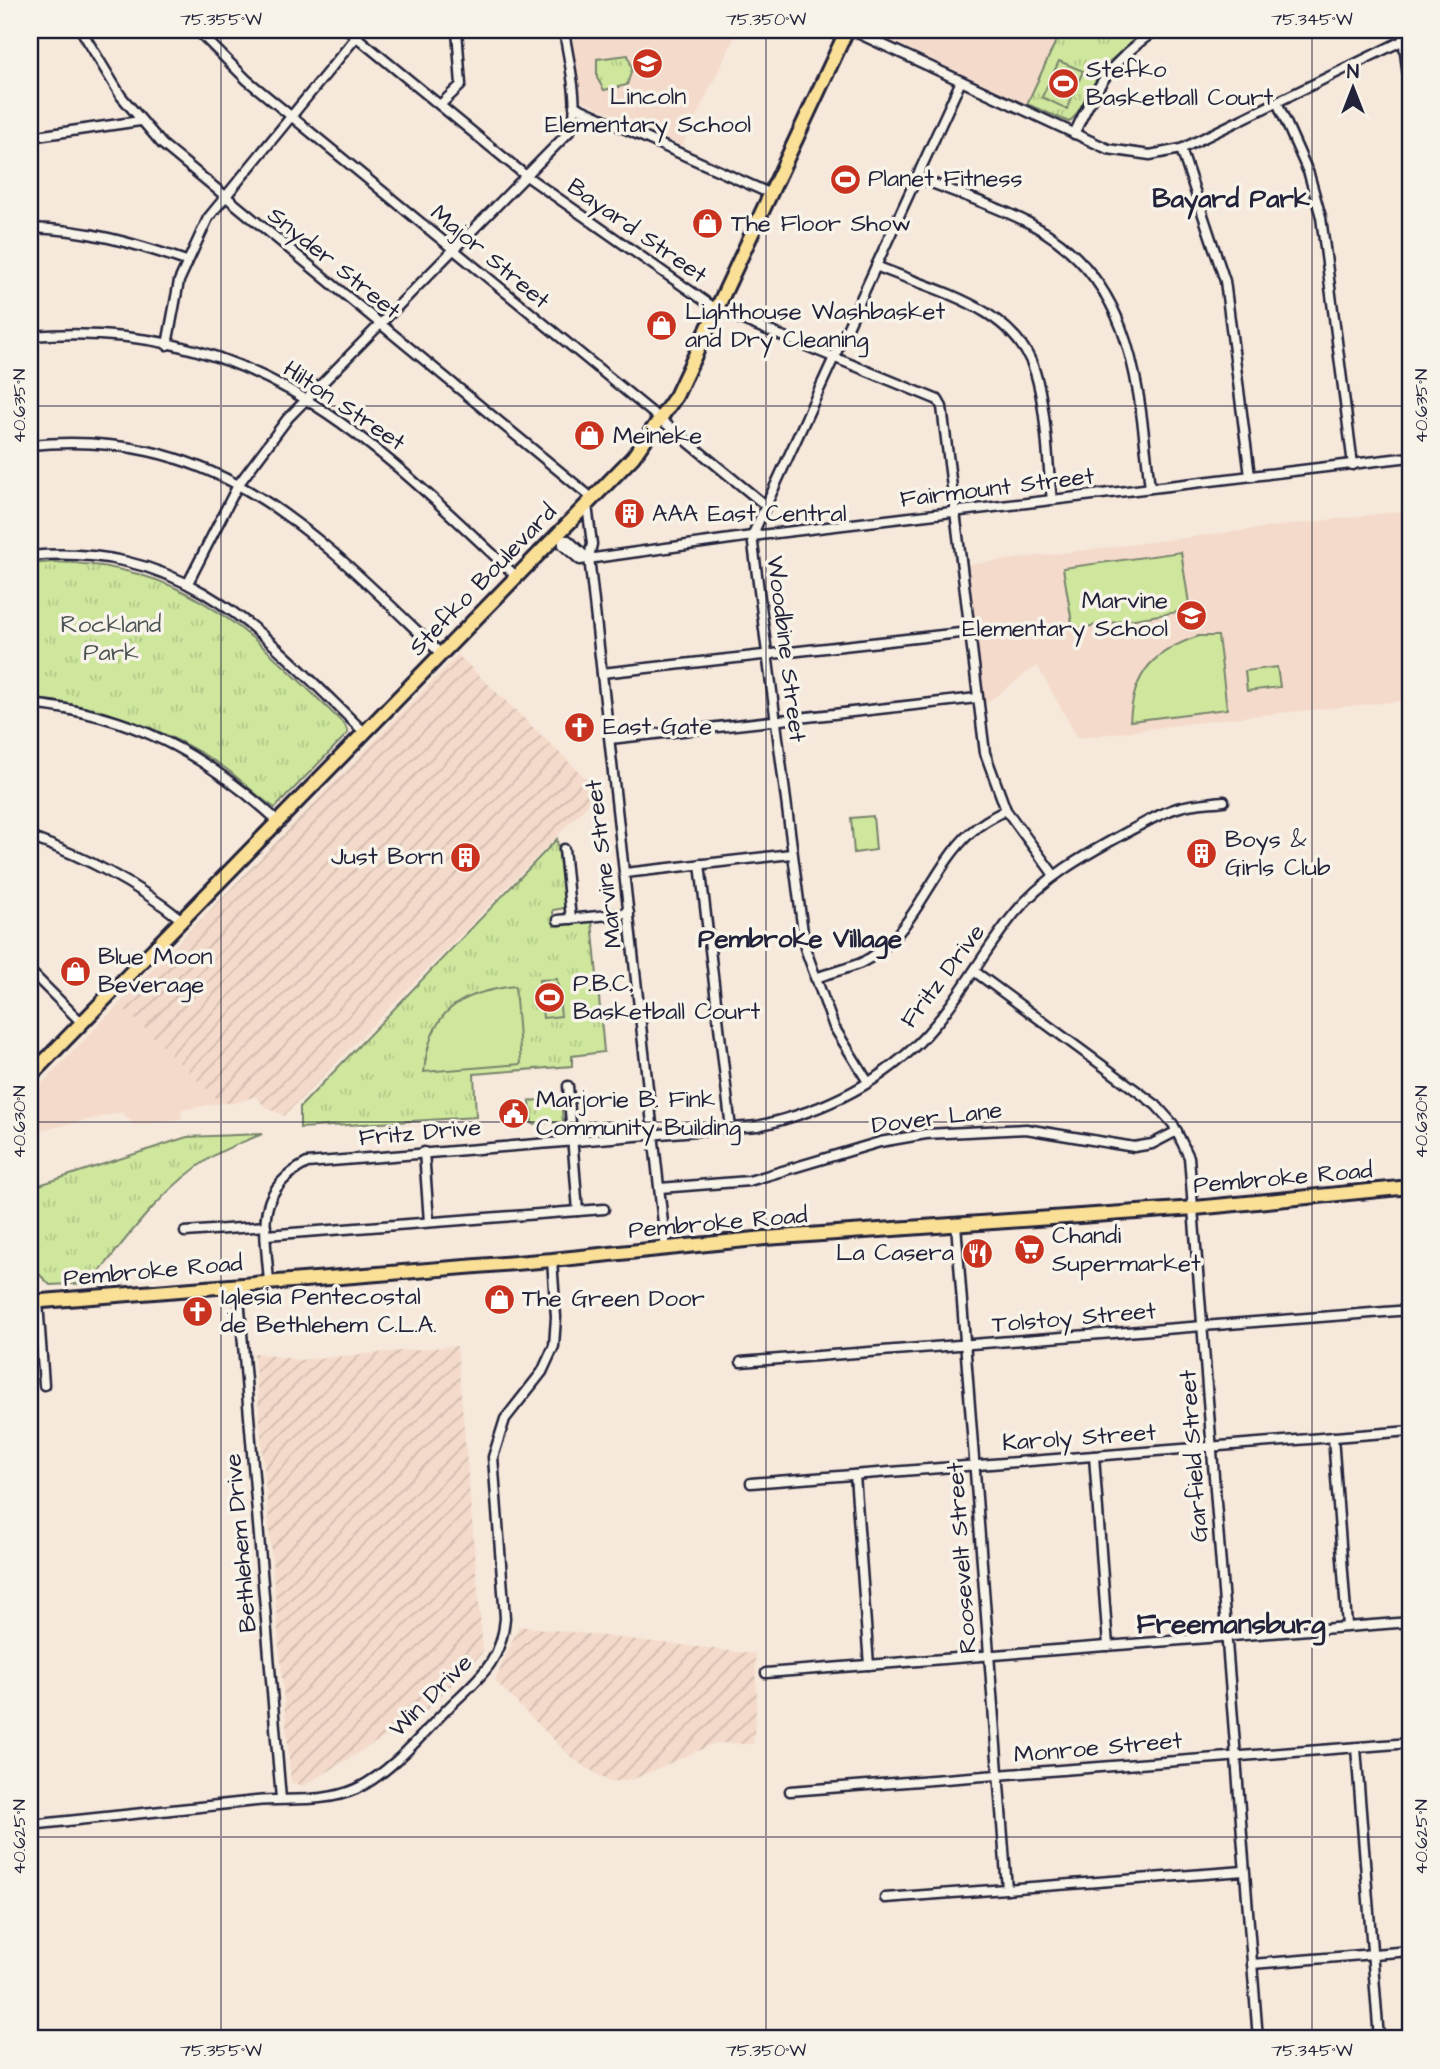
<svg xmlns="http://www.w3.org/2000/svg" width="1440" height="2069" viewBox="0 0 1440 2069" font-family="'Architects Daughter',sans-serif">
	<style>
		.built { fill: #f4daca }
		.industrial { fill: url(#industrial-furrows) }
		.grass { fill: url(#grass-tufts); stroke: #78846c; stroke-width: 2 }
		.garden { fill: #cee79d; stroke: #78846c; stroke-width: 2 }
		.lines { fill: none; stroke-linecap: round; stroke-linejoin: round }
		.minor-casing { stroke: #22223b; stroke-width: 13 }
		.primary-casing { stroke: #22223b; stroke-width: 18 }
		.minor { stroke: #f7f3e8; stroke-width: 8 }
		.primary { stroke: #fadf96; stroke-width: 12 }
		.ticks { fill: none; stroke: #22223b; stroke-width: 2; stroke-opacity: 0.45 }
		.labels { text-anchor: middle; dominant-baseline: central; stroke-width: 7; stroke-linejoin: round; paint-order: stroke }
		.poi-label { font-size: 24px; fill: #22223b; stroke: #f7f3e8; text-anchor: start }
		.street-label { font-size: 24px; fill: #22223b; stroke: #f7f3e8 }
		.park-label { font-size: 24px; fill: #4d5354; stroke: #f7f3e8 }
		.neighbourhood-label { font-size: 26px; font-weight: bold; fill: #22223b; stroke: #f7f3e8 }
		.quarter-label { font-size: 28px; font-weight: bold; fill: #22223b; stroke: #f7f3e8 }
		.neatline { fill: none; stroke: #22223b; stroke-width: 2.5 }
		.ticks-label { font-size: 18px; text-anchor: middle; fill: #22223b }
	</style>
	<defs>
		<pattern id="industrial-furrows" width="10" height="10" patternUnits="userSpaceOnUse" patternTransform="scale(1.75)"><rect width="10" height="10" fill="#f4daca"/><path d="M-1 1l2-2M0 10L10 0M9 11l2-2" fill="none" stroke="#d1bbae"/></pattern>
		<pattern id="grass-tufts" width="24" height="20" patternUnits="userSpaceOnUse" patternTransform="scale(1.75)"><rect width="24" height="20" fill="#cee79d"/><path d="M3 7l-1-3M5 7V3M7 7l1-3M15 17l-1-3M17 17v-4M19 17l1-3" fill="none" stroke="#b1c688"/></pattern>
	</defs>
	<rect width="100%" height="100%" fill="#f6e8da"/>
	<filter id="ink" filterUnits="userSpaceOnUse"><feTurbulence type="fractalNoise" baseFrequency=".0143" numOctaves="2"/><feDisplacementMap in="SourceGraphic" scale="14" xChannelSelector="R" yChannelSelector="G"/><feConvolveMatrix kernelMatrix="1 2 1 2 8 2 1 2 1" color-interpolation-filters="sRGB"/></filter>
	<g filter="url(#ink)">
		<g class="built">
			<path d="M571 30H738L682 146 579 99Z"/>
			<path d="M869 30H1061L1027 104Z"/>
			<path d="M1410 510V700L1240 717 1078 738 1037 665 984 705 966 565Z"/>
			<path d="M119 1004 221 1103 181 1110 182 1119 135 1125 122 1112 30 1133V1096Z"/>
		</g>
		<g class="industrial">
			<path d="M458 655 600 792 284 1116 264 1106 256 1096 234 1103H221L119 1004Z"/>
			<path d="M457 1346 483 1652 425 1712 304 1786 291 1782 254 1353 299 1360Z"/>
			<path d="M519 1626 755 1654 757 1698 753 1744 715 1743 634 1779 609 1782 573 1759 495 1681Z"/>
			<path d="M337 2031 338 2039H145Z"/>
		</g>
		<g class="grass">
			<path d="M1061 30H1147L1104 66 1076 115 1069 122 1027 104Z"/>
			<path d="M628 55 632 69 627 85 604 90 597 78V59Z"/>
			<path d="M53 562C193 565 252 635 345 725L348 733 275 808C257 797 242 780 225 768 165 727 101 706 30 698V564Z"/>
			<path d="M557 839 565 908 553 910 554 926 592 921 604 1052 572 1056V1066L474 1074 476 1117 300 1128V1107Z"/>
			<path d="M561 1098 563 1122 532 1124 530 1101Z"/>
			<path d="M262 1134C246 1141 228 1147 213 1156 163 1187 127 1237 91 1283L50 1285 30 1265V1188L187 1137Z"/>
		</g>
		<g class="garden">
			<path d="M1059 61 1083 71 1067 109 1042 97Z"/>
			<path d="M1181 552 1190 610 1073 629 1063 568Z"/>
			<path d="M1199 636H1218L1227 709 1130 721C1133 672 1154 651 1199 636Z"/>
			<path d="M1277 667 1280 687 1247 691 1245 671Z"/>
			<path d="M873 816 876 850 854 853 851 818Z"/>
			<path d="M557 979 561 1016 543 1018 539 980Z"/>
			<path d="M515 986 521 1064 424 1072C430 1011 457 993 515 986Z"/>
		</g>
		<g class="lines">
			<defs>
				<g id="minor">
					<path d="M81 30 121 96 162 144 592 498"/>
					<path d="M197 30 247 80 766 506"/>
					<path d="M348 30 525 175 716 309 938 400 942 407 985 753 1006 810 1054 875"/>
					<path d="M851 30 1108 149 1150 155 1181 149 1410 37"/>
					<path d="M1402 30 1410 91"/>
					<path d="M1277 102 1309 174 1321 217 1353 465"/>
					<path d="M440 105 461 85 457 30"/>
					<path d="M574 106 771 194"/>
					<path d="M1074 134C1097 85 1111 61 1156 30"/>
					<path d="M30 137 140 121"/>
					<path d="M1181 149 1225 281 1250 476"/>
					<path d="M917 177C955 193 995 205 1031 224 1135 280 1138 385 1150 488"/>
					<path d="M30 228C85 229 134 243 186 261"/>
					<path d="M876 266C932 290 1015 306 1035 372 1047 410 1047 461 1052 500"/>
					<path d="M30 336C254 318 366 435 516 576"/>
					<path d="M167 345 179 281 208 218 362 30"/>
					<path d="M30 445C220 427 316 534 441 654"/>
					<path d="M587 505 592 544 589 557 666 1250"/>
					<path d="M556 534 563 540V545L580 560 752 536 1410 457"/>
					<path d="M563 540H568L586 557"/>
					<path d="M30 556C188 542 262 633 365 733"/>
					<path d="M188 583 238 485 288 418 570 131C582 109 567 55 564 30"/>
					<path d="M602 673 969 632"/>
					<path d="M30 704C132 714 203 753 278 821"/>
					<path d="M610 739 977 698"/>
					<path d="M30 837C87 858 134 882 182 920"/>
					<path d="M564 849 571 919"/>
					<path d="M700 864 731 1129"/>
					<path d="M625 873 791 854"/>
					<path d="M558 920 629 913"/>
					<path d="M30 971 82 1023"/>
					<path d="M974 971 1156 1105 1173 1124 1189 1157 1258 2039"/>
					<path d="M815 978C830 973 846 969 861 963 914 937 929 871 970 833 981 823 994 816 1006 810"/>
					<path d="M868 1082 834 1027 805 948 752 536 961 81"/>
					<path d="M568 1086 578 1211"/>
					<path d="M424 1152 429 1222"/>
					<path d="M660 1188 749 1181 880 1142 926 1134 1026 1129 1134 1147 1152 1144 1177 1131"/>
					<path d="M956 1224 1007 1889"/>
					<path d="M185 1232 266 1226"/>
					<path d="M266 1235 604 1209"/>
					<path d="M269 1283C266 1231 252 1192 307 1163L757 1126C822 1112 882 1083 927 1034 960 998 983 952 1014 914 1045 876 1087 854 1129 831 1145 823 1160 813 1177 808 1192 803 1208 803 1224 801"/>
					<path d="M238 1285 281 1799"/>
					<path d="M38 1302 44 1385"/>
					<path d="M741 1362 1410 1310"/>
					<path d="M1333 1437 1347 1626"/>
					<path d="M1094 1456 1108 1646"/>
					<path d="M855 1475 869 1665"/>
					<path d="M751 1483 1410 1431"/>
					<path d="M766 1673 1410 1622"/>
					<path d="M1356 1748 1379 2039"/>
					<path d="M790 1791 1410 1743"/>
					<path d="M30 1825C105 1817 181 1809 256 1801 289 1798 325 1803 356 1789 392 1772 423 1733 451 1705 480 1677 502 1661 505 1618L493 1457 505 1419 542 1372 554 1346 556 1317 552 1260"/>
					<path d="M885 1898 1244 1871"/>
					<path d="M1252 1964 1410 1951"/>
				</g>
				<g id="primary">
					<path d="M30 1076 633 457 676 396 847 30"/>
					<path d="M30 1302 552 1260 765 1238 1195 1208 1410 1187"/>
				</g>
			</defs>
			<use href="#minor" class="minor-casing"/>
			<use href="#primary" class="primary-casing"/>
			<use href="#minor" class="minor"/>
			<use href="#primary" class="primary"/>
		</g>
	</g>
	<path class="ticks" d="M221 30V2039M766 30V2039M1312 30V2039M30 406H1410M30 1122H1410M30 1837H1410"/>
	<defs>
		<symbol id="school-disc" viewBox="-11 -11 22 22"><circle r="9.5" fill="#c8321e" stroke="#f7f3e8"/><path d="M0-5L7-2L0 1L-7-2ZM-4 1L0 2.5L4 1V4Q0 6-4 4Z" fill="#fff"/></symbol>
		<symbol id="stadium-disc" viewBox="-11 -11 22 22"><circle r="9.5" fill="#c8321e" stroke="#f7f3e8"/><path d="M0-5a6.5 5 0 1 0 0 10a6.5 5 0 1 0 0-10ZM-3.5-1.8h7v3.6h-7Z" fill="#fff"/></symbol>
		<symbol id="shop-disc" viewBox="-11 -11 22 22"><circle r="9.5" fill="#c8321e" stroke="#f7f3e8"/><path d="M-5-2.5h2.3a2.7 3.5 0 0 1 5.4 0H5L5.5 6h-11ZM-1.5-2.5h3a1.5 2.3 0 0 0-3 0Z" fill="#fff"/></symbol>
		<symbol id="building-disc" viewBox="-11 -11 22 22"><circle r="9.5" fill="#c8321e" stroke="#f7f3e8"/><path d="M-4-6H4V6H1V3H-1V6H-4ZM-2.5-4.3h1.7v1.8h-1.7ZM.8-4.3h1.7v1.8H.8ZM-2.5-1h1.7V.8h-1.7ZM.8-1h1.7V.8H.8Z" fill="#fff"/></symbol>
		<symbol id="church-disc" viewBox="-11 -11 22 22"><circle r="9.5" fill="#c8321e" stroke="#f7f3e8"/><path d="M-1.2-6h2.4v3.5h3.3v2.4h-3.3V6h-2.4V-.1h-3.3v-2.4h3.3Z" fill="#fff"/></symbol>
		<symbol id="civic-disc" viewBox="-11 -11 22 22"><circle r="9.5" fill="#c8321e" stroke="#f7f3e8"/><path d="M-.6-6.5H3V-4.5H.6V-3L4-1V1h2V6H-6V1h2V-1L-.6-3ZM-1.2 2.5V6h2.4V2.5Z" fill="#fff"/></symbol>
		<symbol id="supermarket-disc" viewBox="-11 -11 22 22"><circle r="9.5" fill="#c8321e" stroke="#f7f3e8"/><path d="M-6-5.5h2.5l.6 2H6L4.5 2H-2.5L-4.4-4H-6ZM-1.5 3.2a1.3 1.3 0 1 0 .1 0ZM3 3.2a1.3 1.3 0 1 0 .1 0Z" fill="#fff"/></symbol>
		<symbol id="restaurant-disc" viewBox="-11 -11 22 22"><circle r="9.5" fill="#c8321e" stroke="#f7f3e8"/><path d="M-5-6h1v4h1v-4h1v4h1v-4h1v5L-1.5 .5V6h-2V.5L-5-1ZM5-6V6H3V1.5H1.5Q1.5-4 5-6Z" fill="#fff"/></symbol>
	</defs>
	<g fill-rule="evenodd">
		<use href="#school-disc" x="630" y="46" width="35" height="35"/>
		<use href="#stadium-disc" x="1046" y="66" width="35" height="35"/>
		<use href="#stadium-disc" x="828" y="162" width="35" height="35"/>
		<use href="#shop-disc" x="690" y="206" width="35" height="35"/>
		<use href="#shop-disc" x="644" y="308" width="35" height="35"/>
		<use href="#shop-disc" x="572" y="418" width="35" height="35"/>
		<use href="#building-disc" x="612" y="496" width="35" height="35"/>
		<use href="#school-disc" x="1174" y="598" width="35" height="35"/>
		<use href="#church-disc" x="562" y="710" width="35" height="35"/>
		<use href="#building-disc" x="1184" y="836" width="35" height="35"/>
		<use href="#building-disc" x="448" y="840" width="35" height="35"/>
		<use href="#shop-disc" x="58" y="954" width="35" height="35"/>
		<use href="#stadium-disc" x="532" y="980" width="35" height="35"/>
		<use href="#civic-disc" x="496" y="1096" width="35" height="35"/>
		<use href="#supermarket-disc" x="1012" y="1232" width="35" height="35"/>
		<use href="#restaurant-disc" x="960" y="1236" width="35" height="35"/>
		<use href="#shop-disc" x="482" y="1282" width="35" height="35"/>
		<use href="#church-disc" x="180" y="1294" width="35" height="35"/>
	</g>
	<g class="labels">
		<g class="poi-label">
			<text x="1086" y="70">Stefko<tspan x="1086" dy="28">Basketball Court</tspan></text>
			<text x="648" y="97" text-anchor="middle">Lincoln<tspan x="648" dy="28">Elementary School</tspan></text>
			<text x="868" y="179">Planet Fitness</text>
			<text x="731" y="224">The Floor Show</text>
			<text x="685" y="312">Lighthouse Washbasket<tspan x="685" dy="28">and Dry Cleaning</tspan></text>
			<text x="613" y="436">Meineke</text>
			<text x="652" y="514">AAA East Central</text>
			<text x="1168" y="601" text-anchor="end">Marvine<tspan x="1168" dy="28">Elementary School</tspan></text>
			<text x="603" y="727">East Gate</text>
			<text x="1225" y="840">Boys &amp;<tspan x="1225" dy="28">Girls Club</tspan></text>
			<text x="443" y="857" text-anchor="end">Just Born</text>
			<text x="98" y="957">Blue Moon<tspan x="98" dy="28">Beverage</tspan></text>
			<text x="573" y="984">P.B.C.<tspan x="573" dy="28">Basketball Court</tspan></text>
			<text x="536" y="1100">Marjorie B. Fink<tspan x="536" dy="28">Community Building</tspan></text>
			<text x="1052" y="1236">Chandi<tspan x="1052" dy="28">Supermarket</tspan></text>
			<text x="954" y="1253" text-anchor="end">La Casera</text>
			<text x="221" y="1297">Iglesia Pentecostal<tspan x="221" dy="28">de Bethlehem C.L.A.</tspan></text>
			<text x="522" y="1299">The Green Door</text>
		</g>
		<g class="street-label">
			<text transform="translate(637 231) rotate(35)">Bayard Street</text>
			<text transform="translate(490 257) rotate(40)">Major Street</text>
			<text transform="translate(334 263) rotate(39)">Snyder Street</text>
			<text transform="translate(344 406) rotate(34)">Hilton Street</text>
			<text transform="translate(997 488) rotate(-7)">Fairmount Street</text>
			<text transform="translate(483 580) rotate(-46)">Stefko Boulevard</text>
			<text transform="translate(786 649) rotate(83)">Woodbine Street</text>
			<text transform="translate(604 864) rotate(-97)">Marvine Street</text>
			<text transform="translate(943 976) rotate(-53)">Fritz Drive</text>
			<text transform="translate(937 1118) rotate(-7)">Dover Lane</text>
			<text transform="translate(420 1133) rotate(-5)">Fritz Drive</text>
			<text transform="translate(1283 1178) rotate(-5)">Pembroke Road</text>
			<text transform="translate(718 1223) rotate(-5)">Pembroke Road</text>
			<text transform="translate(153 1271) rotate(-5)">Pembroke Road</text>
			<text transform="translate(1074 1318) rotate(-5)">Tolstoy Street</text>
			<text transform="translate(1079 1438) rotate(-4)">Karoly Street</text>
			<text transform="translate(1194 1456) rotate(-94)">Garfield Street</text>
			<text transform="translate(241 1543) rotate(-95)">Bethlehem Drive</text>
			<text transform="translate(962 1558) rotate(-94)">Roosevelt Street</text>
			<text transform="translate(431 1696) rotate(-45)">Win Drive</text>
			<text transform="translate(1098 1748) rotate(-5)">Monroe Street</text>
		</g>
		<g class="park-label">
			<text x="111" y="625">Rockland<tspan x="111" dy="28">Park</tspan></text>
		</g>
		<g class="neighbourhood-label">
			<text x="1231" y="199">Bayard Park</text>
			<text x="800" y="939">Pembroke Village</text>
		</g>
		<g class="quarter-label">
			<text x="1231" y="1624">Freemansburg</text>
		</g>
	</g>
	<rect width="1440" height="2069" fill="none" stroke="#f7f3e8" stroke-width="77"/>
	<g transform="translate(1353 88)" stroke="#f7f3e8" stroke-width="5" paint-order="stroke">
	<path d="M0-5L12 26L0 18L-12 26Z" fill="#22223b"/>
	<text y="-10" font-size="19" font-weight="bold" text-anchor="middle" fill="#22223b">N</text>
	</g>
	<rect x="38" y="38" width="1364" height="1992" class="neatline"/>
	<g class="ticks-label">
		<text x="221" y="25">75.355°W</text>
		<text x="766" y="25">75.350°W</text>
		<text x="1312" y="25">75.345°W</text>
		<text transform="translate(19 406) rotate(-90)" y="6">40.635°N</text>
		<text transform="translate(1421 406) rotate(-90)" y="6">40.635°N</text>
		<text transform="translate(19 1122) rotate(-90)" y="6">40.630°N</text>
		<text transform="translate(1421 1122) rotate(-90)" y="6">40.630°N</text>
		<text transform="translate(19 1837) rotate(-90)" y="6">40.625°N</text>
		<text transform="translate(1421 1837) rotate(-90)" y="6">40.625°N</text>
		<text x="221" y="2056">75.355°W</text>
		<text x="766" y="2056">75.350°W</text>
		<text x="1312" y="2056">75.345°W</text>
	</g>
</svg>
